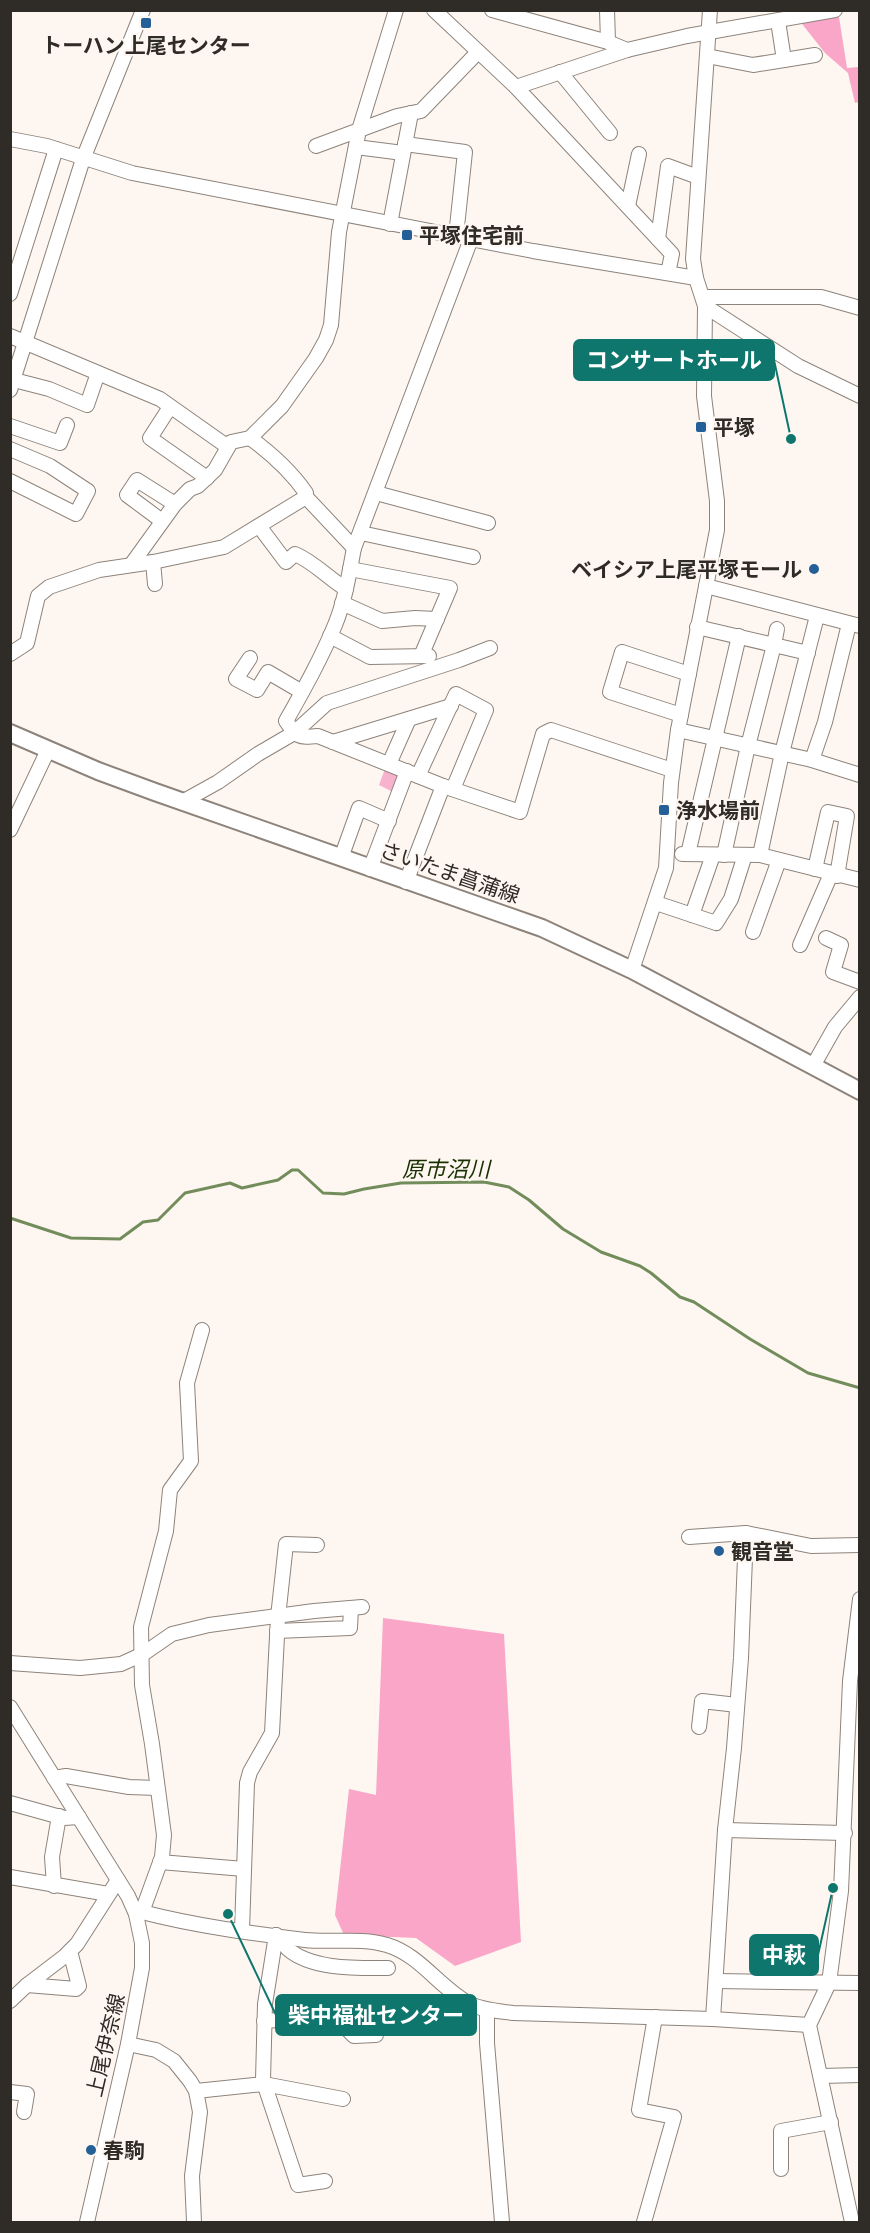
<svg xmlns="http://www.w3.org/2000/svg" width="870" height="2233" viewBox="0 0 870 2233" font-family="'Asap Condensed','Noto Sans JP',sans-serif">
	<style>
		.green { fill: #f7b2cd }
		.forest { fill: #f9a6c8 }
		.lines { fill: none; stroke-linecap: round; stroke-linejoin: round }
		.stream { stroke: #728d5b; stroke-width: 3 }
		.minor-casing { stroke: #8d837b; stroke-width: 16 }
		.major-casing { stroke: #8d837b; stroke-width: 20 }
		.minor { stroke: #fff; stroke-width: 14 }
		.major { stroke: #fff; stroke-width: 16 }
		.poi-dot { fill: #246097; stroke: #fef7f1; stroke-width: 2 }
		.labels { text-anchor: middle; dominant-baseline: central; stroke-width: 4.5; stroke-linejoin: round; paint-order: stroke }
		.poi-label { font-size: 21px; font-weight: bold; fill: #2f2b27; stroke: #fef7f1; text-anchor: start }
		.street-label { font-size: 21px; fill: #2f2b27; stroke: #fef7f1 }
		.water-label { font-size: 22px; font-style: italic; fill: #183100; stroke: #fef7f1 }
		.leader { fill: none; stroke: #0f766e; stroke-width: 2 }
		.callout-dot { fill: #0f766e; stroke: #fef7f1; stroke-width: 2 }
		.callout { fill: #0f766e; stroke: #0f766e; stroke-width: 2 }
		.callout-label { font-size: 22px; text-anchor: middle; font-weight: bold; fill: #fff }
	</style>
	<rect width="100%" height="100%" fill="#fef7f1"/>
	<path class="green" d="M386 766 401 773 395 793 379 785Z"/>
	<g class="forest">
		<path d="M839 17 847 68 859 67V102L855 103 848 73 825 53 799 20Z"/>
		<path d="M383 1618 504 1634 521 1942 455 1966 416 1938 344 1935 335 1915 349 1789 376 1795Z"/>
	</g>
	<g class="lines">
		<path class="stream" d="M10 1218 71 1238 120 1239 143 1222 158 1220 185 1193 230 1183 242 1188 278 1180 292 1170H298L323 1193 344 1194 364 1189 401 1183 484 1182 509 1187 529 1200 563 1229 601 1252 640 1266 651 1273 680 1297 694 1302 750 1339 808 1373 860 1388"/>
		<defs>
			<g id="minor">
				<path d="M434 10 516 87 672 254 668 273"/>
				<path d="M492 10 608 42 627 50"/>
				<path d="M607 10 608 42"/>
				<path d="M778 21 784 60"/>
				<path d="M707 56 753 65 815 55"/>
				<path d="M560 72 610 133"/>
				<path d="M516 87 627 50 687 36 835 10"/>
				<path d="M10 139 47 146 132 173 533 251 696 278"/>
				<path d="M405 144 465 152 456 236"/>
				<path d="M316 146 397 116 421 111 478 52"/>
				<path d="M356 147 403 153"/>
				<path d="M628 206 639 154"/>
				<path d="M390 224 411 113"/>
				<path d="M658 239 668 166 698 177"/>
				<path d="M10 294 56 149"/>
				<path d="M703 297H821L860 308"/>
				<path d="M705 306 798 366 860 396"/>
				<path d="M10 336 160 399 228 447"/>
				<path d="M14 380 49 389 87 405 98 373"/>
				<path d="M10 390 83 159 143 10"/>
				<path d="M170 407 150 438 207 478"/>
				<path d="M10 426 60 443 67 425"/>
				<path d="M250 438C272 454 290 470 306 493V497L354 548"/>
				<path d="M10 449 50 466 88 491 76 514 10 481"/>
				<path d="M376 493 488 523"/>
				<path d="M162 521 127 495 137 480 175 504"/>
				<path d="M259 526 286 562 295 554C314 562 328 578 346 589"/>
				<path d="M361 533 473 557"/>
				<path d="M153 562 155 584"/>
				<path d="M131 565 175 504 190 489 198 486 215 470 231 442 250 438 282 406 316 358 326 340 331 325 339 232 359 130 396 10"/>
				<path d="M350 569 450 588 421 656"/>
				<path d="M706 586 860 626"/>
				<path d="M342 603 382 621 415 618 437 619"/>
				<path d="M697 627 774 645 748 746 724 855"/>
				<path d="M777 629 774 645 808 653"/>
				<path d="M330 636 370 657 429 656"/>
				<path d="M10 654 27 643 38 596 49 587 99 570 153 562 224 547 306 497"/>
				<path d="M250 658 236 679 257 690 268 672 302 692"/>
				<path d="M681 715 610 692 622 652 689 674"/>
				<path d="M678 730 812 760 860 775"/>
				<path d="M333 742 451 706"/>
				<path d="M812 760 825 722 849 624"/>
				<path d="M389 764 409 719"/>
				<path d="M418 776 456 694 486 710 453 789"/>
				<path d="M443 786 318 736C298 738 297 737 286 721 304 689 321 659 335 625 345 601 349 574 354 548L471 239"/>
				<path d="M182 802 218 782 258 754 294 733 327 703 459 660 490 648"/>
				<path d="M10 830 48 750"/>
				<path d="M682 854 760 855 860 880"/>
				<path d="M688 854 739 636"/>
				<path d="M760 855 782 753 817 616"/>
				<path d="M341 858 359 808 389 821"/>
				<path d="M370 869 407 771"/>
				<path d="M815 869 828 812 847 816 837 876"/>
				<path d="M406 882 443 786 520 812 543 734 551 730 672 770"/>
				<path d="M656 903 716 923 731 899 745 855"/>
				<path d="M692 915 713 855"/>
				<path d="M753 932 779 860"/>
				<path d="M826 938 841 945 833 972 860 982"/>
				<path d="M800 945 831 874"/>
				<path d="M632 970 666 868 671 783 678 730 717 530V501L704 396 705 306 696 278 693 259 710 10"/>
				<path d="M813 1066 835 1027 860 997"/>
				<path d="M689 1537 746 1533 811 1546 860 1545"/>
				<path d="M277 1631 350 1628 351 1608"/>
				<path d="M10 1663 80 1668 121 1664 143 1654 172 1634 209 1625 314 1611 362 1607"/>
				<path d="M10 1707 128 1896 136 1914 142 1943V1968L128 2044 87 2222"/>
				<path d="M699 1727 702 1701 737 1705"/>
				<path d="M54 1778 66 1776 129 1787 157 1788"/>
				<path d="M10 1803 64 1818 79 1817"/>
				<path d="M725 1830 845 1833"/>
				<path d="M160 1862 244 1869"/>
				<path d="M10 1877 108 1894"/>
				<path d="M54 1886 52 1857 59 1816"/>
				<path d="M142 1912 162 1857 164 1835 152 1744 142 1685 141 1627 166 1531 170 1490 191 1461 187 1383 202 1330"/>
				<path d="M136 1914 142 1912C196 1926 250 1933 305 1940 332 1943 360 1937 387 1945 420 1955 439 1987 468 2003 481 2010 498 2011 513 2013L713 2019 809 2025"/>
				<path d="M242 1930 247 1783 250 1772 272 1733 278 1617 286 1544 317 1545"/>
				<path d="M276 1935 265 2004 263 2080 298 2185 325 2181"/>
				<path d="M276 1935C280 1940 284 1945 288 1949 312 1970 358 1968 388 1968"/>
				<path d="M717 1981 860 1983"/>
				<path d="M27 1985 76 1989 79 1986 70 1951"/>
				<path d="M10 2001 27 1985 65 1956 77 1944 118 1880"/>
				<path d="M487 2010V2043L502 2222"/>
				<path d="M713 2019 725 1830 734 1748 741 1658 746 1533"/>
				<path d="M264 2021 334 2016 354 2036 376 2035"/>
				<path d="M128 2044 156 2050 174 2061 190 2081 196 2091 200 2112 192 2176 194 2222"/>
				<path d="M821 2076 860 2075"/>
				<path d="M196 2091 264 2084 343 2099"/>
				<path d="M10 2092 27 2094 24 2112"/>
				<path d="M781 2169V2131L831 2122"/>
				<path d="M644 2222 674 2117 639 2110 655 2017"/>
				<path d="M852 2222 809 2025 829 1983 841 1891 850 1681 860 1599"/>
			</g>
			<path id="major" d="M10 733 98 771 155 792 542 928 632 970 860 1091"/>
		</defs>
		<use href="#minor" class="minor-casing"/>
		<use href="#major" class="major-casing"/>
		<use href="#minor" class="minor"/>
		<use href="#major" class="major"/>
	</g>
	<g class="poi-dot">
		<rect x="140" y="17" width="12" height="12" rx="3"/>
		<rect x="401" y="229" width="12" height="12" rx="3"/>
		<rect x="695" y="421" width="12" height="12" rx="3"/>
		<circle cx="814" cy="569" r="6"/>
		<rect x="658" y="804" width="12" height="12" rx="3"/>
		<circle cx="719" cy="1551" r="6"/>
		<circle cx="91" cy="2150" r="6"/>
	</g>
	<g class="labels">
		<g class="poi-label">
			<text x="146" y="45" text-anchor="middle">トーハン上尾センター</text>
			<text x="419" y="235">平塚住宅前</text>
			<text x="713" y="427">平塚</text>
			<text x="802" y="569" text-anchor="end">ベイシア上尾平塚モール</text>
			<text x="676" y="810">浄水場前</text>
			<text x="731" y="1551">観音堂</text>
			<text x="103" y="2150">春駒</text>
		</g>
		<g class="street-label">
			<text transform="translate(450 872) rotate(19)">さいたま菖蒲線</text>
			<text transform="translate(105 2045) rotate(-77)">上尾伊奈線</text>
		</g>
		<g class="water-label">
			<text x="446" y="1169">原市沼川</text>
		</g>
	</g>
	<path class="leader" d="M791 439L774 360M833 1888L818 1955M228 1914L276 2015"/>
	<g class="callout-dot">
		<circle cx="791" cy="439" r="6"/>
		<circle cx="833" cy="1888" r="6"/>
		<circle cx="228" cy="1914" r="6"/>
	</g>
	<g class="callout">
		<rect x="574" y="340" width="200" height="40" rx="6"/>
		<rect x="750" y="1935" width="68" height="40" rx="6"/>
		<rect x="276" y="1995" width="200" height="40" rx="6"/>
	</g>
	<g class="callout-label">
		<text x="674" y="368">コンサートホール</text>
		<text x="784" y="1963">中萩</text>
		<text x="376" y="2023">柴中福祉センター</text>
	</g>
	<rect width="870" height="2233" fill="none" stroke="#2f2b27" stroke-width="24"/>
</svg>
